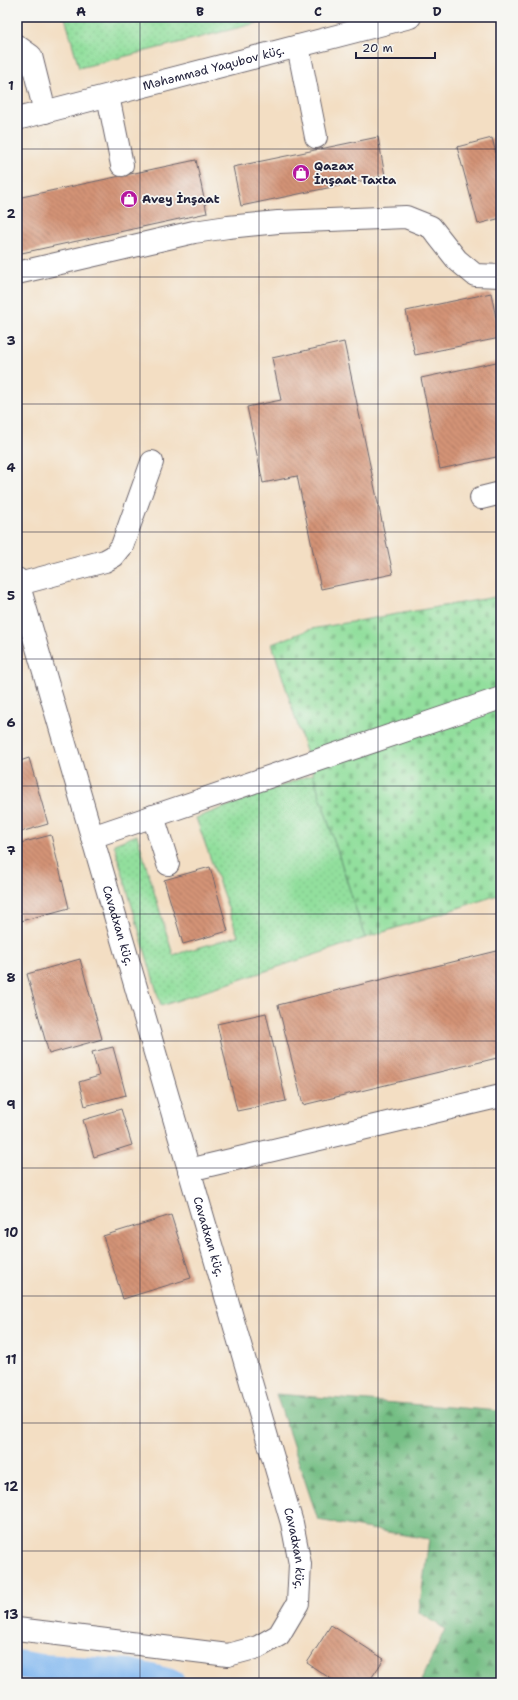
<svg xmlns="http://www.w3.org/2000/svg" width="518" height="1700" viewBox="0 0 518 1700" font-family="'Shantell Sans',sans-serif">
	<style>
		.green { fill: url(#green-dots); stroke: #5a806c }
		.forest { fill: url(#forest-firs); stroke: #4c7060 }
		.cemetery { fill: url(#cemetery-stones); stroke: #5a806c }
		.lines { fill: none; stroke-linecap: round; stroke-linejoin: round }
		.canal { stroke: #81b7f0; stroke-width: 28 }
		.building { fill: url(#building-back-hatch) }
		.minor-casing { stroke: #6b646b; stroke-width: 24 }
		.major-casing { stroke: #6b646b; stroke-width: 24 }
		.minor { stroke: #fff; stroke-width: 22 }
		.major { stroke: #fff; stroke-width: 22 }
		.grid { fill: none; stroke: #22223b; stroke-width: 1; stroke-opacity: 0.55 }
		.labels { text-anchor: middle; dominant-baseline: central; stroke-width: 3.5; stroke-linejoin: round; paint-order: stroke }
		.street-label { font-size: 12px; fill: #22223b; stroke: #f6f6f2 }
		.poi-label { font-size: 12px; font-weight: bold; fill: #22223b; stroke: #f6f6f2; text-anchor: start }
		.neatline { fill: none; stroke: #22223b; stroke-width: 1.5 }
		.grid-label { font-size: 13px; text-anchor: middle; font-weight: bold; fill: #22223b }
	</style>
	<defs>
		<pattern id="green-dots" width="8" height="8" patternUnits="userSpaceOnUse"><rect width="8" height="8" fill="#92df9d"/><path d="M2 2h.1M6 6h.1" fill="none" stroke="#7ebf88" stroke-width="1.8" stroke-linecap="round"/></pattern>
		<pattern id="forest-firs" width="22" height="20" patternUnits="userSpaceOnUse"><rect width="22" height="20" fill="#75be84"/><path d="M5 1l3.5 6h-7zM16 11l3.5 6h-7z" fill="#609a6d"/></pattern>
		<pattern id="cemetery-stones" width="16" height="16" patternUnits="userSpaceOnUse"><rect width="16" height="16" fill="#92df9d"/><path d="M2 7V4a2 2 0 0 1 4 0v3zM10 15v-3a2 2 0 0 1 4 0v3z" fill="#7ebf88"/></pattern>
		<pattern id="building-back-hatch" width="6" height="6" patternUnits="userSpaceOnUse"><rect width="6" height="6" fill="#d39376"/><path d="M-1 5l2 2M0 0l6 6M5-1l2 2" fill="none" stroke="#ab7862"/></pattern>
	</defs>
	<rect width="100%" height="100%" fill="#f6f6f2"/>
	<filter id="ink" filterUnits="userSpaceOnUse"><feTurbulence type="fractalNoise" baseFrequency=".025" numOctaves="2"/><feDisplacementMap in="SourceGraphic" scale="8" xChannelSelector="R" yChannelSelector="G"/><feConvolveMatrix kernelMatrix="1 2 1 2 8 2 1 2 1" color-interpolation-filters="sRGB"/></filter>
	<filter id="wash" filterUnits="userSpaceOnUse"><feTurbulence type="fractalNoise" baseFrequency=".012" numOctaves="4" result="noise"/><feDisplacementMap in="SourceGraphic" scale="16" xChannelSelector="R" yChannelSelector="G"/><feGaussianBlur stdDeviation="0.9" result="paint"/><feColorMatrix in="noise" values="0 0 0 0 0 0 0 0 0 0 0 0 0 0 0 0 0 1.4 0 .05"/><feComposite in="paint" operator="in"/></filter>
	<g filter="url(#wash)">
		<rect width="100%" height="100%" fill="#f3dec3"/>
		<g class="green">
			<path d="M65 17H281L79 68Z"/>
			<path d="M313 774 365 938 161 1006 114 844 137 835 173 955 238 936 196 818Z"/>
		</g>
		<path class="forest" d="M276 1394 501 1411V1683H420L445 1629 419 1612 429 1539 318 1520Z"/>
		<path class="cemetery" d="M501 596V894L365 938 272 644 311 629Z"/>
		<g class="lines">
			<path class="canal" d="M17 1664 41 1668 131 1673 171 1683"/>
		</g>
		<g id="blocks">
			<g class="building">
				<path d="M378 137 385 176 241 206 233 167Z"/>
				<path d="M492 138 497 157 501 156V218L478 224 457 147Z"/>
				<path d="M196 160 207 213 17 254V198Z"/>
				<path d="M491 293 500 338 415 355 406 311Z"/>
				<path d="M344 342 393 574 321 589 297 476 263 483 247 407 281 400 272 358Z"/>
				<path d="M501 361V456L440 469 421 378Z"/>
				<path d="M29 758 48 824 17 833V762Z"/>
				<path d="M51 835 69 908 21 921 17 907V844Z"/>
				<path d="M210 867 228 931 183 944 164 880Z"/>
				<path d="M501 950V1057L303 1105 278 1005Z"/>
				<path d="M80 959 102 1039 49 1054 27 974Z"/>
				<path d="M266 1013 286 1101 237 1111 217 1024Z"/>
				<path d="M113 1047 126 1095 85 1106 79 1082 99 1076 92 1052Z"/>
				<path d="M121 1109 132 1145 94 1157 83 1120Z"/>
				<path d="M171 1215 191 1278 123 1299 103 1236Z"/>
				<path d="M331 1625 384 1659 368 1683H337L307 1663Z"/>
			</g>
		</g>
	</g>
	<g filter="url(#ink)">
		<use href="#blocks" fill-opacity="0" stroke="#6b646b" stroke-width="1"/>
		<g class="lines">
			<defs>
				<g id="minor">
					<path d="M17 46 31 56 45 112"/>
					<path d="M298 46 316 137"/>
					<path d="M108 96 122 165"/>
					<path d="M17 273 194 232 228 227 278 222 406 217 431 227 457 260 475 275 501 276"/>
					<path d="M481 498 501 493"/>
					<path id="s1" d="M17 579 292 1523 300 1564 298 1603 279 1635 258 1647 228 1655 17 1629"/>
					<path d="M19 584 105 561 114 556 122 546 152 462"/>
					<path d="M153 816 168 864"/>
					<path d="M92 837 501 698"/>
					<path d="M189 1170 501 1096"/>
				</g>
				<g id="major">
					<path id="s2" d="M17 119 410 17"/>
				</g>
			</defs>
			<use href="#minor" class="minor-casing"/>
			<use href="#major" class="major-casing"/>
			<use href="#minor" class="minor"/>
			<use href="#major" class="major"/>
		</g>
	</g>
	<path class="grid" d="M140 17V1683M259 17V1683M378 17V1683M17 149H501M17 277H501M17 404H501M17 532H501M17 659H501M17 786H501M17 914H501M17 1041H501M17 1168H501M17 1296H501M17 1423H501M17 1551H501"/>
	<defs>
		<symbol id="shop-disc" viewBox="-11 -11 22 22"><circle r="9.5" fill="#b5179e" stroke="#f6f6f2"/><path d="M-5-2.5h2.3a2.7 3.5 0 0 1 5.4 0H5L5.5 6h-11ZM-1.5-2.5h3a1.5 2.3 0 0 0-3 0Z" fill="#fff"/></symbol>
	</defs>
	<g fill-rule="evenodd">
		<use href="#shop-disc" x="291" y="163" width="20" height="20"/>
		<use href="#shop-disc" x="119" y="189" width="20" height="20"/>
	</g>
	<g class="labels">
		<g class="street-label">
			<text stroke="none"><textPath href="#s2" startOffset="203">Məhəmməd Yaqubov küç.</textPath></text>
			<text stroke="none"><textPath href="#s1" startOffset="361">Cavadxan küç.</textPath></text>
			<text stroke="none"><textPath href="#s1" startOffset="685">Cavadxan küç.</textPath></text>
			<text stroke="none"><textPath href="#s1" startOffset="1009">Cavadxan küç.</textPath></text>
		</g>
		<g class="poi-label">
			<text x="314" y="166">Qazax<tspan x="314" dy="14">İnşaat Taxta</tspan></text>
			<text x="142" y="199">Avey İnşaat</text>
		</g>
	</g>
	<rect width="518" height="1700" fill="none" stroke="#f6f6f2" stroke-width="44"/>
	<path d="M356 52v6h79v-6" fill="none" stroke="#22223b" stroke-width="2"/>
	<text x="362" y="52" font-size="12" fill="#22223b" stroke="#f6f6f2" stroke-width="3" paint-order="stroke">20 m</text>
	<rect x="22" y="22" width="474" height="1656" class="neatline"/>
	<g class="grid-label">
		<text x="81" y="16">A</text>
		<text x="200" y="16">B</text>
		<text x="318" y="16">C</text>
		<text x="437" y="16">D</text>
		<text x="11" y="90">1</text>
		<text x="11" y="218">2</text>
		<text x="11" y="345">3</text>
		<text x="11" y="472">4</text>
		<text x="11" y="600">5</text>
		<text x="11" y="727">6</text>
		<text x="11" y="855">7</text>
		<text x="11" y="982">8</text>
		<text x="11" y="1109">9</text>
		<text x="11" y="1237">10</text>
		<text x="11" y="1364">11</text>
		<text x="11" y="1491">12</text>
		<text x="11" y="1619">13</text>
	</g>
</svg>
